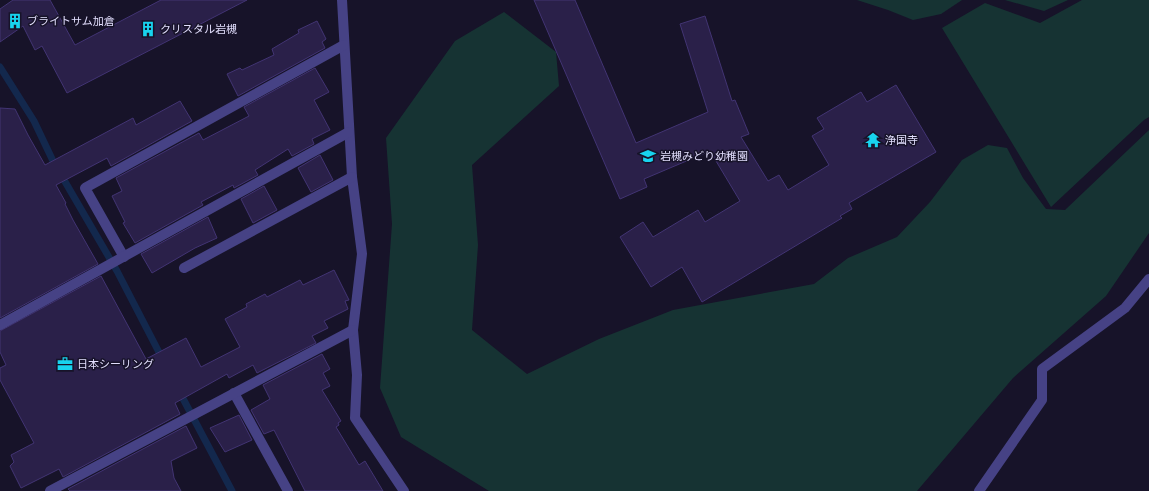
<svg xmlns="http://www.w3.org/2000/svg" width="1149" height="491" viewBox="0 0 1149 491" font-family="'DejaVu Sans','Noto Sans JP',sans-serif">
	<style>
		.green { fill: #163333 }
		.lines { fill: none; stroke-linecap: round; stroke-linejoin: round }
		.stream { stroke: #13284d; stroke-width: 7 }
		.building { fill: #2a2049; stroke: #423473 }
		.minor { stroke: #464285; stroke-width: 10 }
		.labels { text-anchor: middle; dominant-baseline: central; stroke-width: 3; stroke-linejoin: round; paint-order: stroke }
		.poi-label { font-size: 11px; fill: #e2defd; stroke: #171329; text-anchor: start }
	</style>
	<rect width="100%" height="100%" fill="#171329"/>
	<g class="green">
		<path d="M857 0H962L941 14 913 20 888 10Z"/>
		<path d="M1005 0H1068L1044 11Z"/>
		<path d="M1082 0H1149V117L1144 120 1051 207 942 28 985 3 1040 23Z"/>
		<path d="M504 12 556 52 559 86 472 165 478 245 472 330 527 374 599 339 673 310 814 284 848 258 897 237 930 202 962 160 988 145 1007 148 1023 178 1046 209 1065 210 1149 130V233L1106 296 1013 378 917 491H489L401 437 380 388 392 224 386 138 455 41Z"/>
	</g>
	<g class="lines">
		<g class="stream">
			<path d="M0 67 34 121 53 161 117 271 163 360"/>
			<path d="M179 391 232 491"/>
		</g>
	</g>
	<g class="building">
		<path d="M13 0H50L75 45 161 0H247L67 93 42 46 35 50 23 26 0 42V9Z"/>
		<path d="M534 0H575L636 143 708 112 680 24 705 16 732 101 735 100 749 134 741 137 768 181 779 175 788 190 829 165 812 136 824 129 817 118 861 92 867 102 896 85 936 152 849 203 852 209 840 216 842 218 702 302 682 267 651 287 620 237 643 222 653 237 698 210 705 222 740 201 710 151 644 179 647 187 620 199Z"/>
		<path d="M317 21 326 39 322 42 325 48 238 96 227 74 240 68 242 70 274 55 272 49 299 33 298 30Z"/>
		<path d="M315 68 329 92 314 100 330 130 312 139 314 144 292 156 288 149 255 170 258 175 234 188 233 185 201 202 203 205 135 243 123 223 125 222 112 196 122 191 116 178 199 133 203 140 249 116 244 107Z"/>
		<path d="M180 101 192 121 111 166 107 158 56 185 66 203 65 204 73 220 98 264 0 318V108L15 109 28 135 45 165 133 118 136 125Z"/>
		<path d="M320 155 333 180 311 192 298 168Z"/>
		<path d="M264 186 277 210 253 223 241 199Z"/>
		<path d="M208 217 217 238 195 248 152 273 141 254Z"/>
		<path d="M334 270 349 300 345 301 348 309 324 321 328 328 312 336 316 343 257 373 253 365 229 378 227 374 175 403 180 414 63 477 59 469 21 488 10 466 14 462 11 455 34 443 0 380V368L6 365 0 352V331L101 276 146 359 186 338 201 367 240 347 225 319 247 307 246 304 265 294 267 297 300 280 303 285Z"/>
		<path d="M322 354 330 369 323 373 330 386 322 390 341 421 338 423 339 425 336 427 359 465 365 461 383 491H305L274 430 264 434 251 410 270 399 263 385Z"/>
		<path d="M239 415 252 440 225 452 210 428Z"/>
		<path d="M186 426 197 448 171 461 174 478 181 491H70L68 489Z"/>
	</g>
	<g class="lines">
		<g class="minor">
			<path d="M342 0 352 177 362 254 353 330 357 375 355 418 404 491"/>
			<path d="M124 257 85 188 344 45"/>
			<path d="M184 268 352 177"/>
			<path d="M0 325 349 132"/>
			<path d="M234 393 288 491"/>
			<path d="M50 491 353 330"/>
			<path d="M979 491 1042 400V369L1125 308 1149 279"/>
		</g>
	</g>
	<defs>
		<symbol id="building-bare" viewBox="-9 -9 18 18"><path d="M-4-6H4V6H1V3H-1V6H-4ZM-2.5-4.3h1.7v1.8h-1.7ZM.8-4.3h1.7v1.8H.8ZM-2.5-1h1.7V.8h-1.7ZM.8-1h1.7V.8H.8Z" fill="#18d3ee" stroke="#171329" stroke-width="2.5" paint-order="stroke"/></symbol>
		<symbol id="temple-bare" viewBox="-9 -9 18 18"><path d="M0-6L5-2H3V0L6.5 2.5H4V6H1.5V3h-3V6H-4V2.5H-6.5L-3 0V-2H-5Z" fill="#18d3ee" stroke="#171329" stroke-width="2.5" paint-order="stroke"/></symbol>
		<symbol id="school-bare" viewBox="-9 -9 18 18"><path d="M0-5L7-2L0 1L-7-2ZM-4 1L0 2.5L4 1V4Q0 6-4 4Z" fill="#18d3ee" stroke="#171329" stroke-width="2.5" paint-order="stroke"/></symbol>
		<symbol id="office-bare" viewBox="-9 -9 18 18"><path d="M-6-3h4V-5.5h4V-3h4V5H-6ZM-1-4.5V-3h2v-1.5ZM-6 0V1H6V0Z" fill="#18d3ee" stroke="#171329" stroke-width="2.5" paint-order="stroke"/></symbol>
	</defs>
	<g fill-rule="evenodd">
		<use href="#building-bare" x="4" y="10" width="22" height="22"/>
		<use href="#building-bare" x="137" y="18" width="22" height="22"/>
		<use href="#temple-bare" x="862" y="129" width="22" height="22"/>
		<use href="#school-bare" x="637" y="145" width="22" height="22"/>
		<use href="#office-bare" x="54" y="353" width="22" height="22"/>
	</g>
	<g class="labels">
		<g class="poi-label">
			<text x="27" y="21">ブライトサム加倉</text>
			<text x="160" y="29">クリスタル岩槻</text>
			<text x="885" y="140">浄国寺</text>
			<text x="660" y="156">岩槻みどり幼稚園</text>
			<text x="77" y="364">日本シーリング</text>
		</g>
	</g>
</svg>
